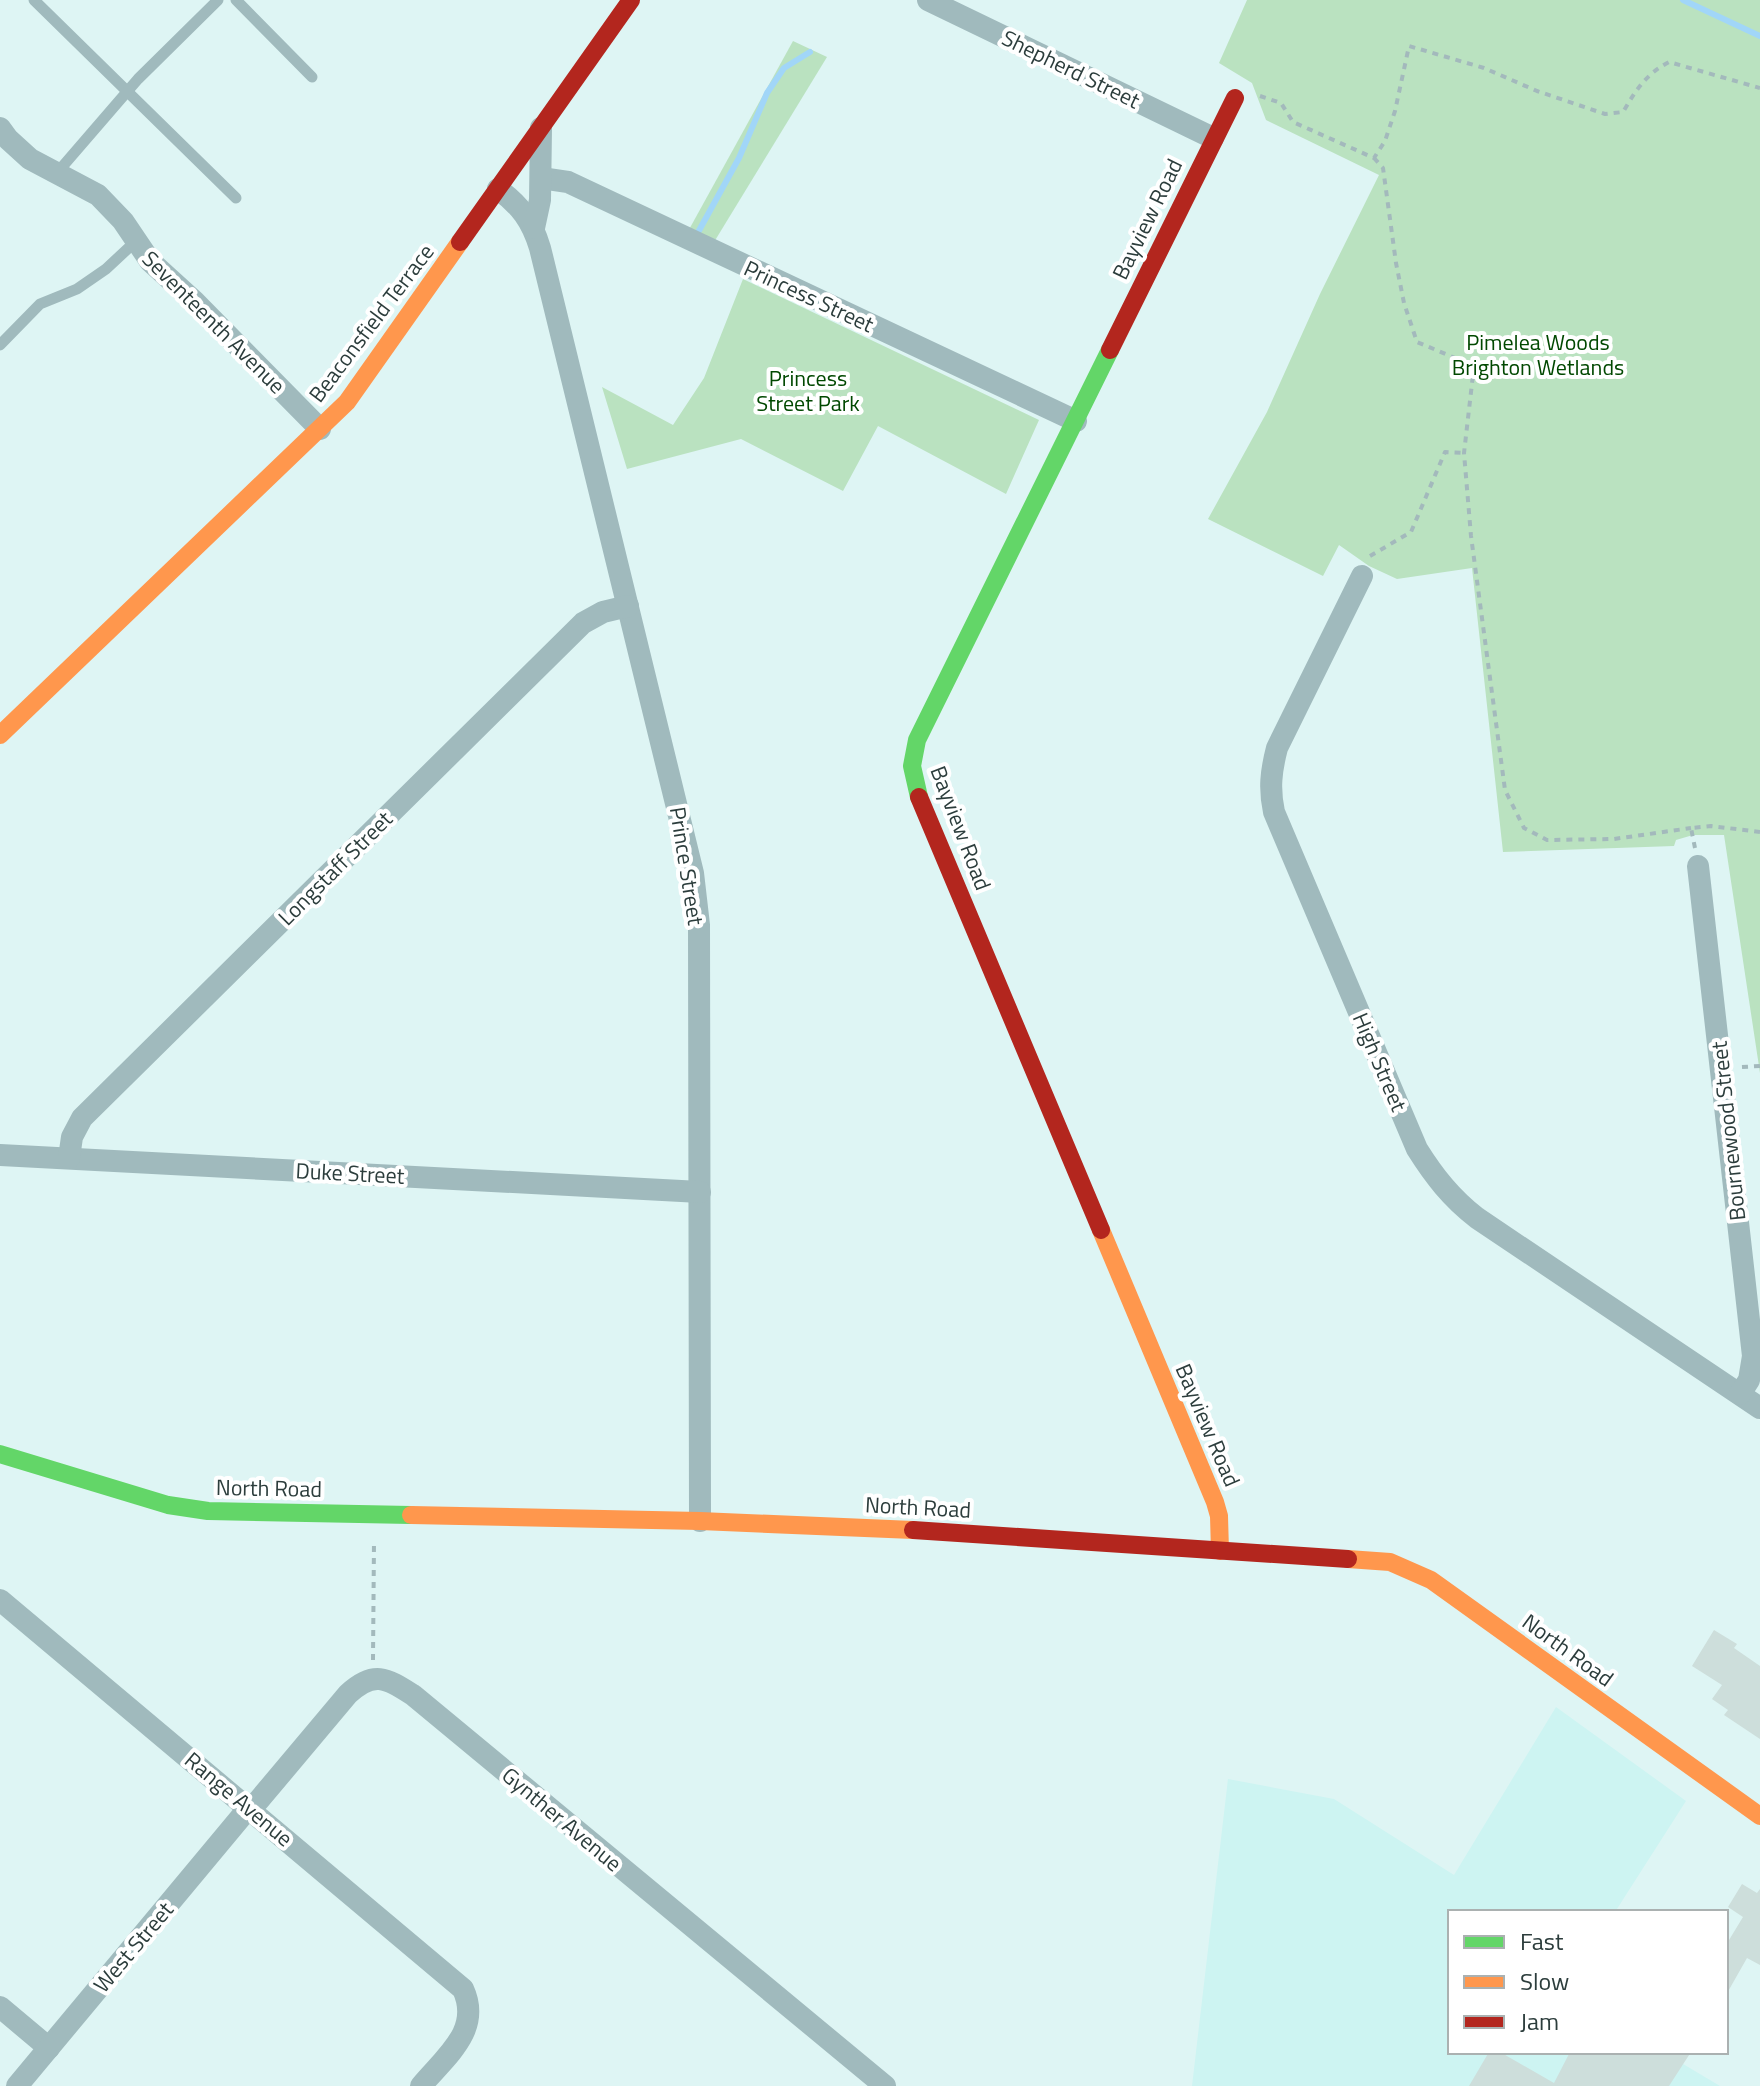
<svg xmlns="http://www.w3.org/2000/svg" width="1760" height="2086" viewBox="0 0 1760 2086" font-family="'Titillium Web',sans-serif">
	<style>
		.built { fill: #cdf4f2 }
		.green { fill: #bae2c0 }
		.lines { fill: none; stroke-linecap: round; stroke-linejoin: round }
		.stream { stroke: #a1d6f8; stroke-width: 6 }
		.building { fill: #cddedb }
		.path { stroke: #a3b9bc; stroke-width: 4; stroke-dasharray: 6 6; stroke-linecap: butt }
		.lane { stroke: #a0babd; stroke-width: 11 }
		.street { stroke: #a0babd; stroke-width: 22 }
		.fast { stroke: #63d668; stroke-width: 18 }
		.slow { stroke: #ff974d; stroke-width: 18 }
		.jam { stroke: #b3261e; stroke-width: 18 }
		.labels { text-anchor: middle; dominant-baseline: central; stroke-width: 8; stroke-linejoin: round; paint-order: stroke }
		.street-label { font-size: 22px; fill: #2c3d3c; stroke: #fff }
		.park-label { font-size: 22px; fill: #014800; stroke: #fff }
	</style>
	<rect width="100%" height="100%" fill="#def5f4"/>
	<path class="built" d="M1556 1707 1686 1801 1615 1912H1450V2052H1663L1720 2086H1192L1228 1779 1334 1799 1454 1875Z"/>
	<g class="green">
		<path d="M1247 0H1760V1073L1724 835H1693L1676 840 1674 846 1503 852 1472 568 1397 579 1369 566 1339 545 1323 576 1208 519 1267 412 1320 294 1379 175 1266 120 1252 83 1219 63Z"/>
		<path d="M793 41 827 57 711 247 686 235Z"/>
		<path d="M743 279 1039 420 1006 494 878 426 843 491 741 439 627 469 602 387 673 425 704 378Z"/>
	</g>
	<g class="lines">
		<g class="stream">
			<path d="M1683 0 1760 36"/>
			<path d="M696 236 739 158 767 93 784 68 810 52"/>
		</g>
	</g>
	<g class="building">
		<path d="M1714 1630 1737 1644 1734 1648 1760 1666V1739L1724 1715 1728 1710 1712 1699 1722 1685 1692 1666Z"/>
		<path d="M1742 1884 1757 1893 1760 1889V1965L1747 1958 1726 1995V1945L1743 1917 1728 1907Z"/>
		<path d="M1489 2052H1500L1554 2083 1570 2052H1691L1669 2086H1469Z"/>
	</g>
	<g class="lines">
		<g class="path">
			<path d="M1260 96 1281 103 1293 122 1374 158 1385 141 1395 111 1409 46 1484 68 1537 91 1605 114 1623 112C1636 90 1646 74 1669 62L1760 88"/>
			<path d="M1374 158 1383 168 1396 263 1404 303 1417 342 1474 366 1464 453 1471 536 1505 790 1524 828 1547 840 1614 839 1691 828"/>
			<path d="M1370 556 1411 532 1445 452 1464 453"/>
			<path d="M1695 848 1691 828 1711 826 1760 832"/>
			<path d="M1742 1067 1760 1066"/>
			<path d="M373 1660 374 1541"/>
		</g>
		<g class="lane">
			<path d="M34 0 236 198"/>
			<path d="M236 0 312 77"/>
			<path d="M56 174 138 79 218 0"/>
			<path d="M0 345 40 304 77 289 106 269 136 241"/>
		</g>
		<g class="street">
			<path d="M928 0 1213 138"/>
			<path d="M0 128 8 139 30 159 98 195 123 221 150 261 195 302 320 429"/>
			<path d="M541 178 568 182 1076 421"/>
			<path d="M498 189C520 205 532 221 540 248L693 873 699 925 700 1521"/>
			<path d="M534 228 540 200 541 128"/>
			<path d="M1362 576 1277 748C1271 771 1269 789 1274 812L1417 1149C1434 1176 1451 1198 1477 1218L1760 1408"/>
			<path d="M1698 866 1753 1356 1749 1380 1740 1394"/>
			<path d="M0 1155 700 1192"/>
			<path d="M69 1158 72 1137 82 1118 583 623 603 612 628 606"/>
			<path d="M0 1600 463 1989C482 2030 446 2056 421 2086"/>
			<path d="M0 2007 49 2048"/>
			<path d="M17 2086 241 1817 259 1800 348 1694C374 1670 386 1678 413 1695L885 2086"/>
		</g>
		<g class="fast">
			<path d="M919 797 912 766 917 740 1110 350"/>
			<path d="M0 1454 168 1505 208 1511 411 1515"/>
		</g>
		<g class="slow">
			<path d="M0 735 347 402 460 242"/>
			<path d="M1101 1230 1215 1502 1219 1516 1220 1551"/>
			<path d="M411 1515 700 1521 913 1530"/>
			<path d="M1348 1559 1390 1562 1431 1580 1760 1816"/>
		</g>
		<g class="jam">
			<path d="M460 242 631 0"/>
			<path d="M1110 350 1235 98"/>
			<path d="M919 797 1101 1230"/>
			<path d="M913 1530 1348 1559"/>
		</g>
	</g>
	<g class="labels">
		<g class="street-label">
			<text transform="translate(1071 69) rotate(26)">Shepherd Street</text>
			<text transform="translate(1147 219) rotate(-64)">Bayview Road</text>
			<text transform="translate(809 296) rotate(25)">Princess Street</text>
			<text transform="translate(214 322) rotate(45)">Seventeenth Avenue</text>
			<text transform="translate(371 323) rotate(-53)">Beaconsfield Terrace</text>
			<text transform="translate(961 828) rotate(69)">Bayview Road</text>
			<text transform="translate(687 866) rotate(81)">Prince Street</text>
			<text transform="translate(335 868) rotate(-45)">Longstaff Street</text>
			<text transform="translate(1380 1062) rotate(67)">High Street</text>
			<text transform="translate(1728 1131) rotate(-96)">Bournewood Street</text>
			<text transform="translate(350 1173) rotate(3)">Duke Street</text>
			<text transform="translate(1208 1425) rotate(67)">Bayview Road</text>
			<text transform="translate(269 1488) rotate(1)">North Road</text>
			<text transform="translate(918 1507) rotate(3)">North Road</text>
			<text transform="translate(1568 1650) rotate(36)">North Road</text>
			<text transform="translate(239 1799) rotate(40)">Range Avenue</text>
			<text transform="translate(562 1819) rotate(40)">Gynther Avenue</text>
			<text transform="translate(133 1947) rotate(-50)">West Street</text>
		</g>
		<g class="park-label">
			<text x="1538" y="342">Pimelea Woods<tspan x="1538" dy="25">Brighton Wetlands</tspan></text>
			<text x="808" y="378">Princess<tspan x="808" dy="25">Street Park</tspan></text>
		</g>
	</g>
	<rect x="1448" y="1910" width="280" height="144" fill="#ffffff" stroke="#abb1b1" stroke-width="2"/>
	<rect x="1464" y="1936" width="40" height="12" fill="#63d668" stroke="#abb1b1" stroke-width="2"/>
	<text x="1520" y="1950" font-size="24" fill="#2c3d3c">Fast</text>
	<rect x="1464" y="1976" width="40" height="12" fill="#ff974d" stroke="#abb1b1" stroke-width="2"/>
	<text x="1520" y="1990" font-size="24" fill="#2c3d3c">Slow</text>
	<rect x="1464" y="2016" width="40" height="12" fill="#b3261e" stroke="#abb1b1" stroke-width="2"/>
	<text x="1520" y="2030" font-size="24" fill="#2c3d3c">Jam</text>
</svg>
